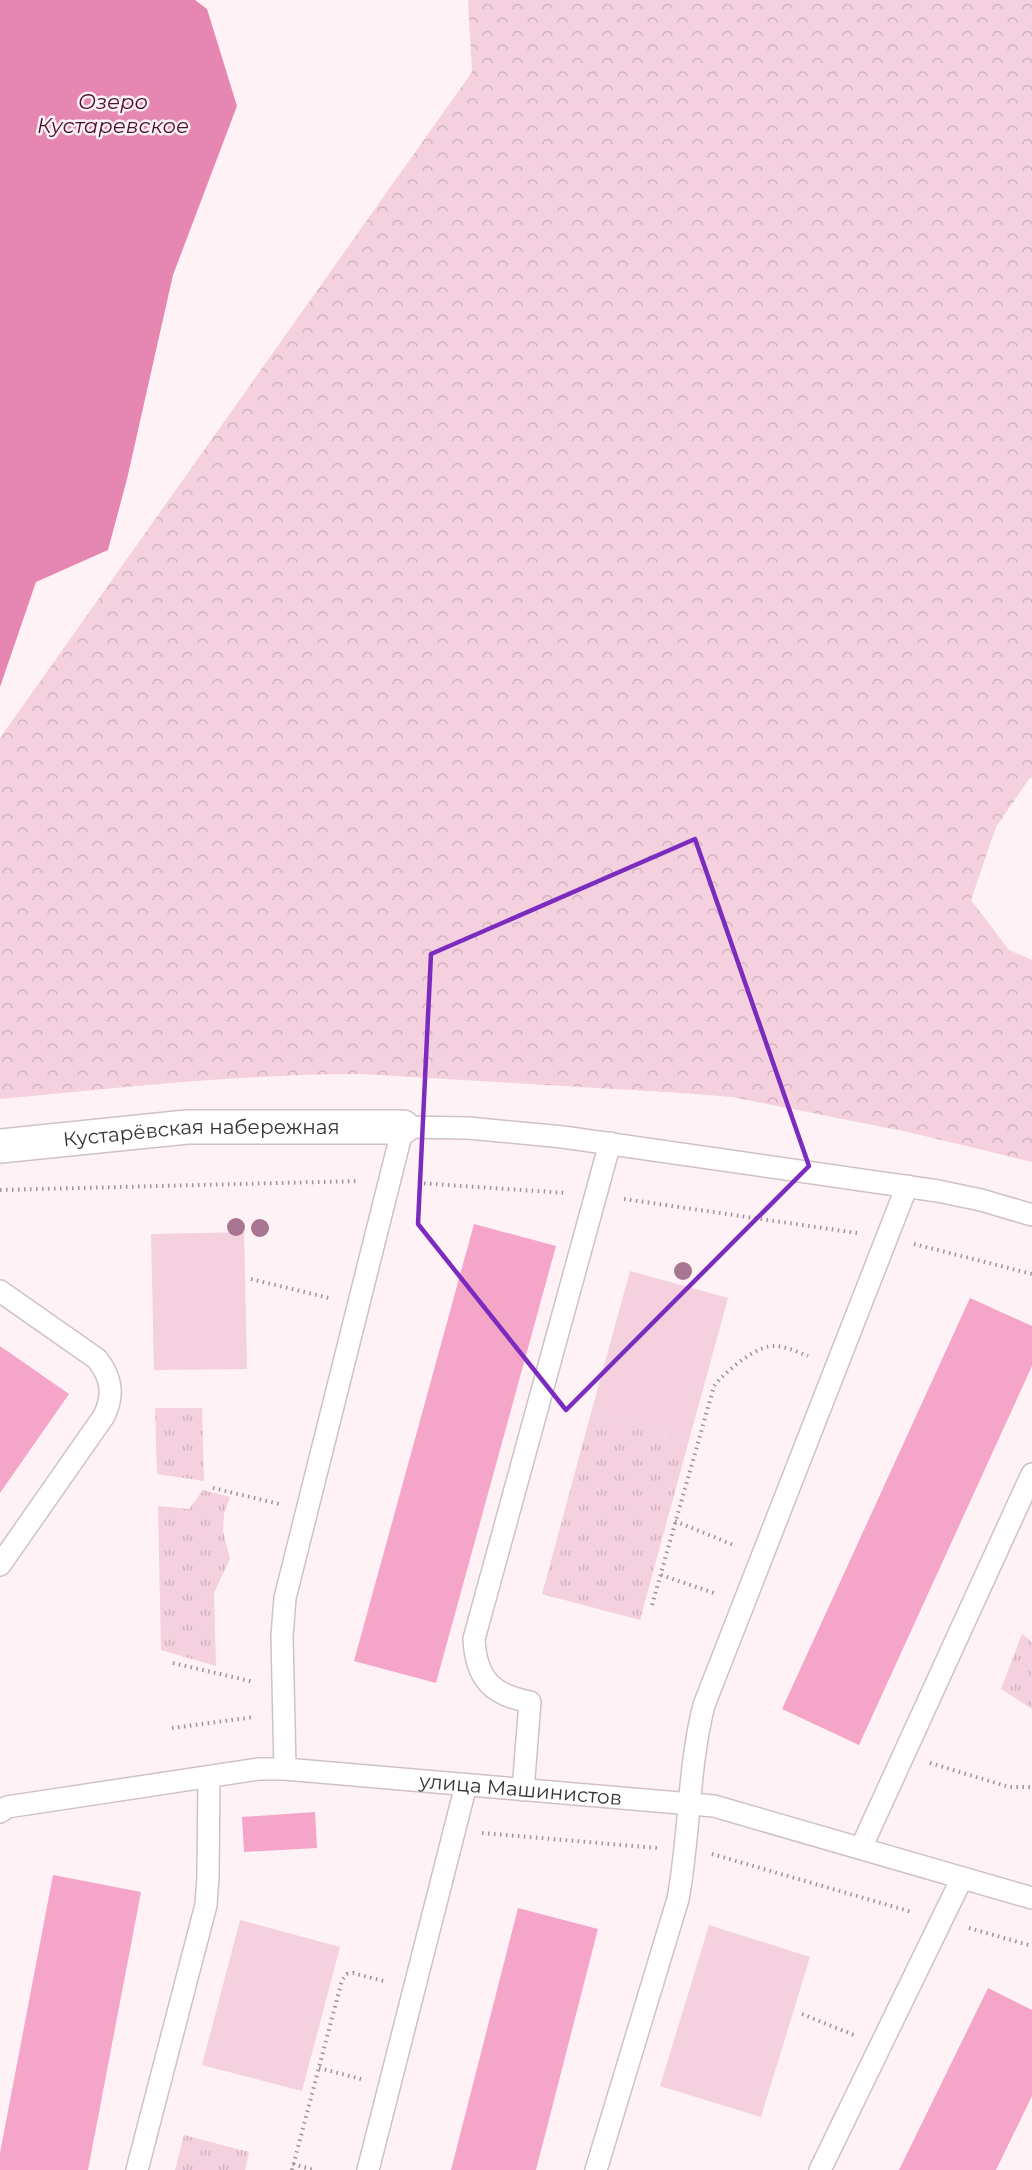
<svg xmlns="http://www.w3.org/2000/svg" width="1032" height="2170" viewBox="0 0 1032 2170" font-family="Montserrat,sans-serif">
	<style>
		.grass { fill: #f5d0df }
		.forest { fill: url(#forest-crowns) }
		.park { fill: url(#park-tufts) }
		.water { fill: #e687b1 }
		.building { fill: #f5a6c8 }
		.lines { fill: none; stroke-linecap: round; stroke-linejoin: round }
		.lane-casing { stroke: #d0c1c7; stroke-width: 24 }
		.street-casing { stroke: #d0c1c7; stroke-width: 36 }
		.path { stroke: #9d9498; stroke-width: 4; stroke-dasharray: 1.5 4.5; stroke-linecap: butt }
		.lane { stroke: #fff; stroke-width: 21 }
		.street { stroke: #fff; stroke-width: 33 }
		.tree { fill: #a97591 }
		.marked { fill: none; stroke: #7b2cbf; stroke-width: 4.5; stroke-linejoin: round }
		.labels { text-anchor: middle; dominant-baseline: central; stroke-width: 5; stroke-linejoin: round; paint-order: stroke }
		.street-label { font-size: 20px; fill: #373134; stroke: #fef2f7 }
		.water-label { font-size: 21px; font-style: italic; fill: #4a0f2e; stroke: #fef2f7 }
	</style>
	<defs>
		<pattern id="forest-crowns" width="20" height="18" patternUnits="userSpaceOnUse" patternTransform="scale(1.5)"><rect width="20" height="18" fill="#f5d0df"/><path d="M2 6a3 3 0 1 1 6 0M12 15a3 3 0 1 1 6 0" fill="none" stroke="#d3b3c0"/></pattern>
		<pattern id="park-tufts" width="24" height="20" patternUnits="userSpaceOnUse" patternTransform="scale(1.5)"><rect width="24" height="20" fill="#f5d0df"/><path d="M3 7l-1-3M5 7V3M7 7l1-3M15 17l-1-3M17 17v-4M19 17l1-3" fill="none" stroke="#d3b3c0"/></pattern>
	</defs>
	<rect width="100%" height="100%" fill="#fef2f7"/>
	<g class="grass">
		<path d="M244 1232 247 1369 154 1370 151 1234Z"/>
		<path d="M630 1271 728 1298 689 1440 591 1413Z"/>
		<path d="M240 1920 340 1947 302 2091 202 2065Z"/>
		<path d="M709 1925 810 1957 761 2117 660 2086Z"/>
	</g>
	<path class="forest" d="M468 0H1032V777L1029 779 996 827 971 900 1009 950 1032 960V1162L908 1132 732 1097 682 1093 361 1074C240 1074 120 1088 0 1099V738L472 72Z"/>
	<g class="park">
		<path d="M155 1408H202L204 1481 157 1474Z"/>
		<path d="M591 1413 689 1440 640 1620 542 1594Z"/>
		<path d="M203 1490 230 1497 224 1514 223 1531 230 1559 214 1593 216 1666 161 1650 158 1506 189 1509Z"/>
		<path d="M1022 1634 1032 1642V1709L1001 1689Z"/>
		<path d="M184 2135 249 2152 245 2170H175Z"/>
	</g>
	<path class="water" d="M0 0H195L207 9 237 106 173 275 127 479 108 550 36 582 0 687Z"/>
	<g class="building">
		<path d="M474 1224 556 1246 436 1683 354 1661Z"/>
		<path d="M970 1298 1032 1326V1366L859 1745 782 1709Z"/>
		<path d="M0 1346 69 1394 0 1493Z"/>
		<path d="M315 1812 317 1848 244 1852 242 1817Z"/>
		<path d="M53 1875 141 1892 88 2170H0V2153Z"/>
		<path d="M518 1908 598 1929 536 2170H451Z"/>
		<path d="M988 1988 1032 2010V2096L996 2170H899Z"/>
	</g>
	<g class="lines">
		<defs>
			<g id="lane">
				<path d="M0 1291 97 1359C112 1378 114 1395 104 1416L0 1565"/>
				<path d="M285 1769 282 1636 285 1598 403 1127 468 1128 563 1137 938 1191 981 1200 1032 1215"/>
				<path d="M523 1790 530 1702C492 1695 476 1679 474 1639L610 1143"/>
				<path id="s1" d="M0 1812 7 1807 258 1769H285L714 1806 1032 1898"/>
				<path d="M861 1848 1032 1474"/>
				<path d="M137 2170 206 1905 208 1877 209 1777"/>
				<path d="M368 2170 466 1785"/>
				<path d="M596 2170 678 1899C690 1835 688 1768 704 1705L907 1186"/>
				<path d="M820 2170 962 1878"/>
			</g>
			<g id="street">
				<path id="s2" d="M0 1146 187 1127H403"/>
			</g>
		</defs>
		<use href="#lane" class="lane-casing"/>
		<use href="#street" class="street-casing"/>
		<g class="path">
			<path d="M418 1183 566 1193"/>
			<path d="M0 1190 359 1181"/>
			<path d="M624 1199 857 1233"/>
			<path d="M914 1244 1032 1274"/>
			<path d="M251 1279 329 1298"/>
			<path d="M213 1488 279 1504"/>
			<path d="M675 1521 736 1546"/>
			<path d="M661 1575 717 1594"/>
			<path d="M652 1605 714 1386C725 1372 757 1344 776 1346 787 1347 798 1352 808 1356"/>
			<path d="M173 1663 254 1682"/>
			<path d="M172 1728 254 1717"/>
			<path d="M930 1763 1009 1787H1032"/>
			<path d="M482 1833 657 1848"/>
			<path d="M712 1854 912 1912"/>
			<path d="M969 1928 1032 1946"/>
			<path d="M802 2014 854 2035"/>
			<path d="M319 2068 361 2079"/>
			<path d="M293 2164 314 2170"/>
			<path d="M292 2170 342 1980 347 1974 353 1973 387 1982"/>
		</g>
		<use href="#lane" class="lane"/>
		<use href="#street" class="street"/>
	</g>
	<g class="tree">
		<circle cx="236" cy="1227" r="9"/>
		<circle cx="260" cy="1228" r="9"/>
		<circle cx="683" cy="1271" r="9"/>
	</g>
	<path class="marked" d="M695 839 809 1166 566 1410 418 1224 431 954Z"/>
	<g class="labels">
		<g class="street-label">
			<text stroke="none"><textPath href="#s2" startOffset="202">Кустарёвская набережная</textPath></text>
			<text stroke="none"><textPath href="#s1" startOffset="526">улица Машинистов</textPath></text>
		</g>
		<g class="water-label">
			<text x="113" y="101">Озеро<tspan x="113" dy="24">Кустаревское</tspan></text>
		</g>
	</g>
</svg>
